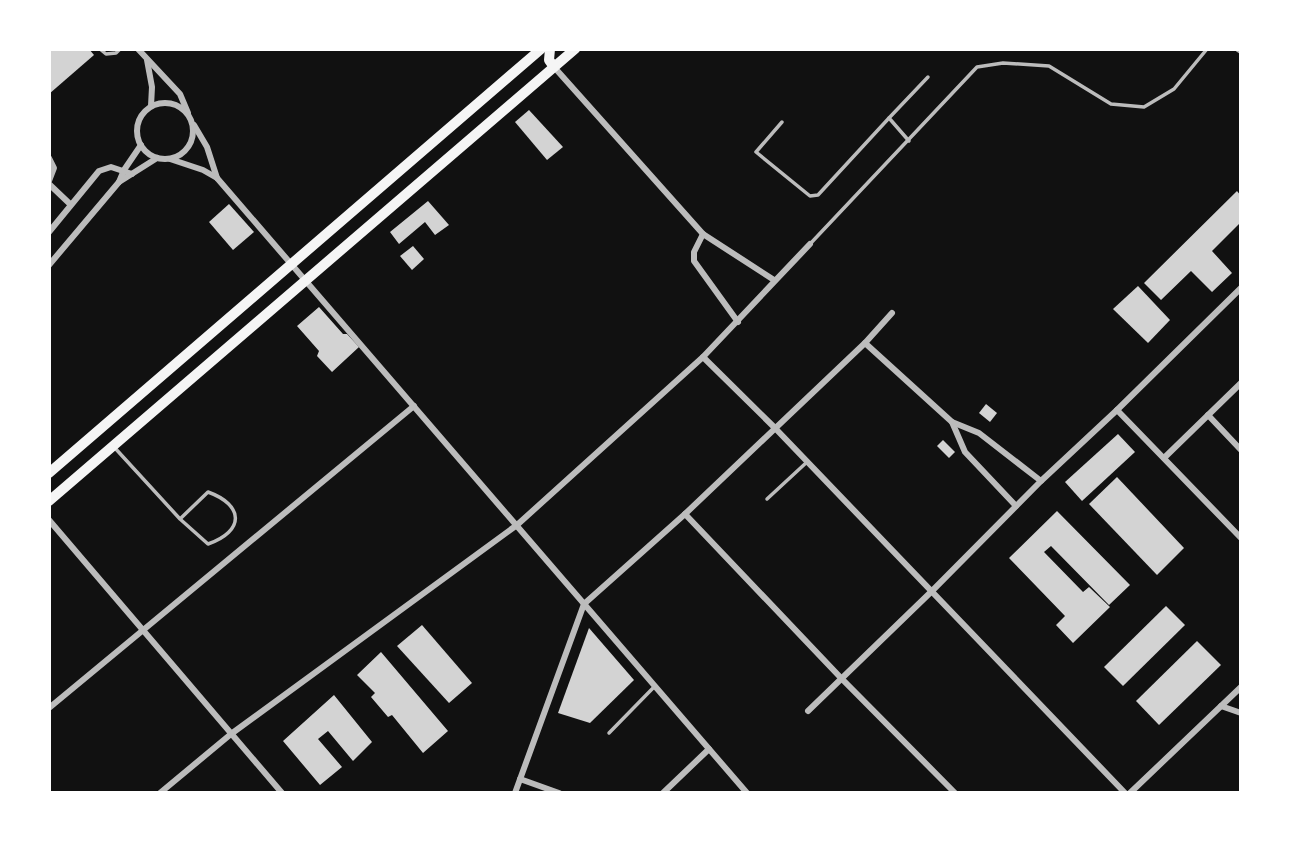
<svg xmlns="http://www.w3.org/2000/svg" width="1290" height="842" viewBox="0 0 1290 842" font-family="'DM Sans',sans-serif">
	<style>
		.building { fill: #d3d3d3 }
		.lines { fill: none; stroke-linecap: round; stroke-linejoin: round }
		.service { stroke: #bcbcbc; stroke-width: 3.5 }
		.minor { stroke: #bcbcbc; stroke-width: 6 }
		.secondary { stroke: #f5f5f5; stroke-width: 10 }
	</style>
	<rect width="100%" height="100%" fill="#111"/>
	<g class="building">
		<path d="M49 49H89L94 55 49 94Z"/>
		<path d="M529 110 563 147 547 160 515 122Z"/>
		<path d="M1237 191 1241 196V222L1212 251 1232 273 1212 292 1191 271 1161 300 1144 283Z"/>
		<path d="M428 201 449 225 435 235 425 222 399 244 390 232Z"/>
		<path d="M229 204 254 232 233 250 209 222Z"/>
		<path d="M413 246 424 259 412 270 400 256Z"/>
		<path d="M1138 286 1170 320 1148 343 1113 309Z"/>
		<path d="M319 307 343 334H347L359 347 332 372 317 356 319 351 297 326Z"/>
		<path d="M986 404 997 413 990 422 979 413Z"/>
		<path d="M1118 434 1135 452 1082 501 1065 482Z"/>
		<path d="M943 440 955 452 949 458 937 446Z"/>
		<path d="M1117 477 1184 548 1157 575 1089 504Z"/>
		<path d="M1057 511 1130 585 1109 605 1051 546 1044 552 1083 592 1089 587 1110 607 1073 643 1056 625 1065 616 1009 558Z"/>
		<path d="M1166 606 1185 625 1123 686 1104 667Z"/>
		<path d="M422 625 472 683 449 703 397 646Z"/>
		<path d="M589 628 634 680 590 723 558 713Z"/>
		<path d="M1197 641 1221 665 1159 725 1136 701Z"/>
		<path d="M381 652 448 731 423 753 392 715 388 717 371 697 375 693 357 675Z"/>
		<path d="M334 695 372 742 353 761 328 731 318 739 342 767 320 785 283 741Z"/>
	</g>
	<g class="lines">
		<g class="service">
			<path d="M100 49 106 54 116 53 120 49"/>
			<path d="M782 122 756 152 810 196 818 195 889 118"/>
			<path d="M909 141 889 118 928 77"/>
			<path d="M810 244 977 67 1003 63 1049 66 1111 104 1144 107 1174 89 1207 49"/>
			<path d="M114 447 180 519 208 544C245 531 244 505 208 492L180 519"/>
			<path d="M767 499 807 462"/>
			<path d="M609 733 655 686"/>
		</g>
		<g class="minor">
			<path d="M138 49 180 94 188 113"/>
			<path d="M1238 49 1241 51"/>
			<path d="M147 60 152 87 151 106"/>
			<path d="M554 67 703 234 774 280"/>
			<circle cx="165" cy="131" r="28"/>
			<path d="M194 125 207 147 217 178"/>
			<path d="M49 158 54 168 49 181"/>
			<path d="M170 159 203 170 217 178 747 793"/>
			<path d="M119 182 124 170 141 145"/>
			<path d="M49 184 70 204"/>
			<path d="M49 232 99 171 111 167 132 174"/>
			<path d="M703 234 694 252V261L738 322"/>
			<path d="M49 265 119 182 157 158"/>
			<path d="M865 343 952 422 979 433 1041 481"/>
			<path d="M703 357 774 427 1125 793"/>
			<path d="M1117 410 1241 538"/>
			<path d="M1208 415 1241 450"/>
			<path d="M952 422 965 452 1016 506"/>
			<path d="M1164 458 1241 383"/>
			<path d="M685 514 841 678 955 793"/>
			<path d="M49 520 282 793"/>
			<path d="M1221 706 1241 713"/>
			<path d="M49 708 414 406"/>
			<path d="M808 711 932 591 1041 481 1117 410 1241 288"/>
			<path d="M520 779 559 793"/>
			<path d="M160 793 231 734 517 525 703 357 810 244"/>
			<path d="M515 793 584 604 685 514 865 343 892 313"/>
			<path d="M663 793 709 749"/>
			<path d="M1130 793 1241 687"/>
		</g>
		<g class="secondary">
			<path d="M550 49 549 60 554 67"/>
			<path d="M49 473 541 49"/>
			<path d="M49 501 575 49"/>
		</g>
	</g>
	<rect width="1290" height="842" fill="none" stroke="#ffffff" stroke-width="102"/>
</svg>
